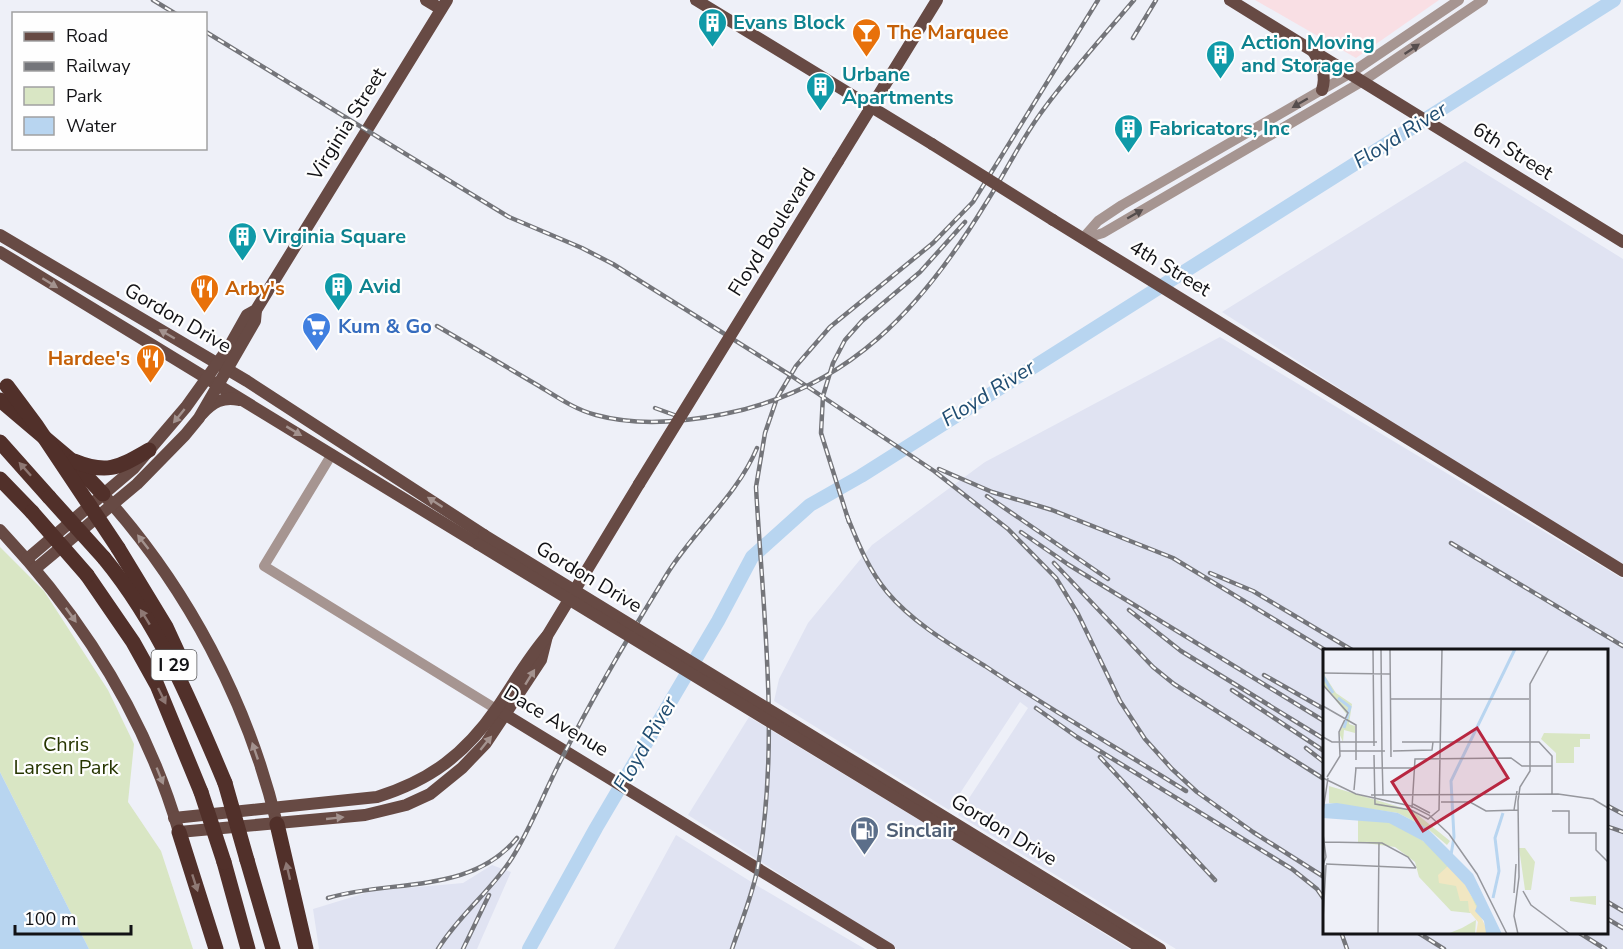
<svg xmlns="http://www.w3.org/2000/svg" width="1623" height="949" viewBox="0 0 1623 949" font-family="'Nunito Sans',sans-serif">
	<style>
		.commercial { fill: #f9dfe4 }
		.built { fill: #e0e3f2; fill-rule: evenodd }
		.green { fill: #d9e6c4 }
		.water { fill: #b8d5f0 }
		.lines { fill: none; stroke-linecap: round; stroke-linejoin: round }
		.river { stroke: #b8d5f0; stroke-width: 14 }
		.minor { stroke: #a69591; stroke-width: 10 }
		.major { stroke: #674a44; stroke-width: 12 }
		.highway { stroke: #51302a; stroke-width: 15 }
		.rail-casing { stroke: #74757a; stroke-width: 4.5 }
		.rail { stroke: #fefefe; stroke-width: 2; stroke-dasharray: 7; stroke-linecap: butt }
		.major-bridge { stroke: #674a44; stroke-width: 12 }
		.highway-bridge { stroke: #51302a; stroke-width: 15 }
		.oneway { fill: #554d4d }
		.oneway2 { fill: #a3928e }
		.oneway3 { fill: #8e7874 }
		.labels { text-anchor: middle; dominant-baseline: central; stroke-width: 4.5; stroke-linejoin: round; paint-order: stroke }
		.shield { fill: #fefefe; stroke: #59595b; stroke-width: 1.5 }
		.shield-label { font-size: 18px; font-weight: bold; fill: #121215 }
		.culture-label { font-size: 20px; font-weight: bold; fill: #0d838f; stroke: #fefefe; text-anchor: start }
		.food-label { font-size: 20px; font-weight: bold; fill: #c56008; stroke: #fefefe; text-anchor: start }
		.street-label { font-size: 20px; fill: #121215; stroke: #fefefe }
		.shop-label { font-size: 20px; font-weight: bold; fill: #366cbe; stroke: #fefefe; text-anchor: start }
		.park-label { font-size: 20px; fill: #263500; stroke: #fefefe }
		.service-label { font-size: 20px; font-weight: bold; fill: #4e5e75; stroke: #fefefe; text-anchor: start }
		.water-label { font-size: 21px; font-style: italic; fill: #204d71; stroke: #fefefe }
		.inset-river { fill: none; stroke: #b8d5f0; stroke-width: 3 }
		.inset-road { fill: none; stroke: #96979d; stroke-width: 1.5 }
		.view { fill: #b82640; fill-opacity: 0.15; stroke: #b82640; stroke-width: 3 }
		.inset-edge { fill: none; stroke: #121215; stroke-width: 3 }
	</style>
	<rect width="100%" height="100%" fill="#eef0f8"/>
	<path class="commercial" d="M1255 0H1439L1356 58Z"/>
	<g class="built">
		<path d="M1465 161 1623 259V564L1481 480 1222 312Z"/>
		<path d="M1220 337 1623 579V949H1176L958 815 1028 708 1020 702 949 810 774 701 779 679 808 623 872 545 985 462ZM1606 650V932H1324V650Z"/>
		<path d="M749 717 946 836 1129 949H897L688 815Z"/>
		<path d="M676 835 761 888 865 949H614Z"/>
		<path d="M492 865 511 872 477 949H319L313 909 372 891 463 883Z"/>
	</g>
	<path class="green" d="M0 547 44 591 108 690 134 744 128 802 161 851 193 949H89L0 772Z"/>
	<path class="water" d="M0 772 89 949H0Z"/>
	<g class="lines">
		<path class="river" d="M529 949 596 828 718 621 752 557 810 505 861 476 1614 0"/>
		<g class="minor">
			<path d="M1083 238 1098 221 1122 205 1351 73 1459 0"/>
			<path d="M1083 239 1103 233 1363 81 1483 0"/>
			<path d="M332 454 264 566 496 709"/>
		</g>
		<g class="major">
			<path d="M426 0 441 9"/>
			<path d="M696 0 932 144"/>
			<path d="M1230 0 1623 242"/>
			<path d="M1313 51C1321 65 1327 74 1322 90"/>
			<path d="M838 161 937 0"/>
			<path d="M1053 220 1623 571"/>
			<path d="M0 235 247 381 484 535"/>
			<path d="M0 252 478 544"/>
			<path d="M202 414C212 403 223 396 239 400"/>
			<path d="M103 494C187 587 248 702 277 824"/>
			<path d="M0 530C81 616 146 718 179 832L365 815 406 805 430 794 462 768 486 743 541 660 547 636"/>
			<path d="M27 559 133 469 186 407 229 347 247 315 256 310 447 0"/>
			<path d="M35 569 137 484 185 435 199 418 255 321 256 310"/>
			<path d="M501 712 889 949"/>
			<path d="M174 818 377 797C431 780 465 754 497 708 514 683 528 658 547 636L639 484"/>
		</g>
		<g class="highway">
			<path d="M0 400 71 460 103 494"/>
			<path d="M0 442 49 497"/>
			<path d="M74 461C108 475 119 467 149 450"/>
			<path d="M0 479 32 512"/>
			<path d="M118 548 166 627 183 664"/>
			<path d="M104 558C159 625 192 704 225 783"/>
			<path d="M87 575 133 642 157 685 201 792"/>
			<path d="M277 824 306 949"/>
			<path d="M179 832 216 949"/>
			<path d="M247 860 273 949"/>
			<path d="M224 862 248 949"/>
		</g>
		<defs>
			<g id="rail">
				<path d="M153 0 176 14"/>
				<path d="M206 32 509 217 582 248 613 264 790 375 934 471 1008 529 1056 578 1078 614 1120 701 1145 739 1172 769 1197 792 1253 832 1324 877"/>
				<path d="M1133 38 1156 0"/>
				<path d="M437 326C471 346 505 366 539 386 557 397 576 410 596 415 636 426 684 422 724 414 849 389 922 308 986 203 1004 175 1019 144 1038 117 1067 76 1102 38 1134 0"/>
				<path d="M655 408 677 416"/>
				<path d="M939 469 992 492 1052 510 1173 558 1325 650"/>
				<path d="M987 496 1108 579"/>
				<path d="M847 516C858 543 868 569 887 592 913 623 951 645 985 666 1051 710 1119 749 1186 791"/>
				<path d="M849 522 821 433 823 396 833 363 845 340 862 321 920 272 965 222"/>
				<path d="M1021 532 1069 565 1324 721"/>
				<path d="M1451 543 1623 646"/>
				<path d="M1054 563 1153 667 1174 684 1324 779"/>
				<path d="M1210 573 1253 591 1352 650"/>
				<path d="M1129 610 1181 651 1324 739"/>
				<path d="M1264 675 1324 709"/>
				<path d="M1232 690 1324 751"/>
				<path d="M1036 708 1077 737 1292 869 1317 889 1324 899"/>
				<path d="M1306 748 1324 762"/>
				<path d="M1100 757 1215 880"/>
				<path d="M1606 805 1623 814"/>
				<path d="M1606 826 1623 832"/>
				<path d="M328 898C391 879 471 895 517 838"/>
				<path d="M1606 901 1623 911"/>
				<path d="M1606 918 1623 928"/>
				<path d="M1341 932 1347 949"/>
				<path d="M1417 932 1444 949"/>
				<path d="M1578 932 1605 949"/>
				<path d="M438 949C459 915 491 891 512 858 532 826 544 792 561 760 593 696 630 634 667 574 694 530 737 496 757 448"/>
				<path d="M463 949 489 895"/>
				<path d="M732 949C741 922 753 894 758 866 780 741 763 613 756 487L765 433 777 398 796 366 830 327 933 243 973 202 1098 0"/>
			</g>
		</defs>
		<use href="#rail" class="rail-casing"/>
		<use href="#rail" class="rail"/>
		<g class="major-bridge">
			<path d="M932 144 1053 220"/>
			<path d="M639 484 838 161"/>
			<path d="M484 535 1160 949"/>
			<path d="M478 544 1143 949"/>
		</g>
		<g class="highway-bridge">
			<path d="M7 386 36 425 118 548"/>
			<path d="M49 497 104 558"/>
			<path d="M32 512 87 575"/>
			<path d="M225 783 247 860"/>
			<path d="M201 792 224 862"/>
		</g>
	</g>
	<defs><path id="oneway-solid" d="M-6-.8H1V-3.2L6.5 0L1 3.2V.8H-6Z" transform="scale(1.5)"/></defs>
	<g class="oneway">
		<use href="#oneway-solid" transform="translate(1412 49) rotate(-34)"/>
		<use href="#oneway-solid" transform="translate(1300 103) rotate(150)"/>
		<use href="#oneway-solid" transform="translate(1135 214) rotate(-30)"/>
	</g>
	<g class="oneway2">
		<use href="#oneway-solid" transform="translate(50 283) rotate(32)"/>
		<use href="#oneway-solid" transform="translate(167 334) rotate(-150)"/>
		<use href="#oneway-solid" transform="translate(179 416) rotate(129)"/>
		<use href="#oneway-solid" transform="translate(294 431) rotate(31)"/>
		<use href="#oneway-solid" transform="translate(435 502) rotate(-147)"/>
		<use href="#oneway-solid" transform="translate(143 542) rotate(-128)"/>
		<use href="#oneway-solid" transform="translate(71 615) rotate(54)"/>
		<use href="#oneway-solid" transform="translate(530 677) rotate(-58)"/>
		<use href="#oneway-solid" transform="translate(486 743) rotate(-51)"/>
		<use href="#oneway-solid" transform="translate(255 751) rotate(-109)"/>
		<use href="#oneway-solid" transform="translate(160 776) rotate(68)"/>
		<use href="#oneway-solid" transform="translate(335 818) rotate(-6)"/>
	</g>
	<g class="oneway3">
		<use href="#oneway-solid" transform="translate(25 469) rotate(-132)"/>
		<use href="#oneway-solid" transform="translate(145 617) rotate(-122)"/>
		<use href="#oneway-solid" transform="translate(162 696) rotate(64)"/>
		<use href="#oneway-solid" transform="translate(288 871) rotate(-103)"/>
		<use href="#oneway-solid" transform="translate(195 883) rotate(72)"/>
	</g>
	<defs>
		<symbol id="building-pin" viewBox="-11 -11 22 30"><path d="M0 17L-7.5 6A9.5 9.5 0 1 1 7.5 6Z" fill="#0f9aa8" stroke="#fefefe"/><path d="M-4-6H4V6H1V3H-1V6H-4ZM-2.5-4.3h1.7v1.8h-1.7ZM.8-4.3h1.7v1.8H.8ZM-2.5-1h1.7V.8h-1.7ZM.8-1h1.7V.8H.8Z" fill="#fff"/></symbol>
		<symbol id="bar-pin" viewBox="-11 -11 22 30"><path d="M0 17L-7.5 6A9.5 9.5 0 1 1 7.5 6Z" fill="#e8710a" stroke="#fefefe"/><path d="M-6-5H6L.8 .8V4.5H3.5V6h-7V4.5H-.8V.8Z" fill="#fff"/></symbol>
		<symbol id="restaurant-pin" viewBox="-11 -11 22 30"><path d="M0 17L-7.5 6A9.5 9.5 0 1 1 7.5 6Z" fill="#e8710a" stroke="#fefefe"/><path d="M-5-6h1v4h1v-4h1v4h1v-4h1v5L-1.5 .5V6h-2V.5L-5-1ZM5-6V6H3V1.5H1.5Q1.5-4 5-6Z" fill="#fff"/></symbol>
		<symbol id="supermarket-pin" viewBox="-11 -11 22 30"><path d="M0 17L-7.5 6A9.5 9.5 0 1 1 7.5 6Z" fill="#3f7fe0" stroke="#fefefe"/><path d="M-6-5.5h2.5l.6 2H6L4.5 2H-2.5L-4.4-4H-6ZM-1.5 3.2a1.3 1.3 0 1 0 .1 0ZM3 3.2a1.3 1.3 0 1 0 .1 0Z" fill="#fff"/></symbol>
		<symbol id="fuel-pin" viewBox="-11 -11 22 30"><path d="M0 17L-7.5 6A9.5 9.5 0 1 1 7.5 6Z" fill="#5c6f8a" stroke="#fefefe"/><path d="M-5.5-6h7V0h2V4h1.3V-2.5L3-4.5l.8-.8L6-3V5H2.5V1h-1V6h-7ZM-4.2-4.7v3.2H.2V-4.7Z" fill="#fff"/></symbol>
	</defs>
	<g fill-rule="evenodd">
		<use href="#building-pin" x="696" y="6" width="33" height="45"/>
		<use href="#bar-pin" x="850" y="16" width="33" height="45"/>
		<use href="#building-pin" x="1204" y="38" width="33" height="45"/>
		<use href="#building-pin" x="804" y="70" width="33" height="45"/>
		<use href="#building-pin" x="1112" y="112" width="33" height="45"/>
		<use href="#building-pin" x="226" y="220" width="33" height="45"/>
		<use href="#building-pin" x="322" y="270" width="33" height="45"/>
		<use href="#restaurant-pin" x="188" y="272" width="33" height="45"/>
		<use href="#supermarket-pin" x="300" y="310" width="33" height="45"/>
		<use href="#restaurant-pin" x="134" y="342" width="33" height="45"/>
		<use href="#fuel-pin" x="848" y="814" width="33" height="45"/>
	</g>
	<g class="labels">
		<rect class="shield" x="151.5" y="650" width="45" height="30" rx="4.5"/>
		<g class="shield-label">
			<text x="174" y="665">I 29</text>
		</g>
		<g class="culture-label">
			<text x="733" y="22">Evans Block</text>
			<text x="1241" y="42">Action Moving<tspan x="1241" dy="23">and Storage</tspan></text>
			<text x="842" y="74">Urbane<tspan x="842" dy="23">Apartments</tspan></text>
			<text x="1149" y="128">Fabricators, Inc</text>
			<text x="263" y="236">Virginia Square</text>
			<text x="359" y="286">Avid</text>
		</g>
		<g class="food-label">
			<text x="887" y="32">The Marquee</text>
			<text x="225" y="288">Arby's</text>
			<text x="130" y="358" text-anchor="end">Hardee's</text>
		</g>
		<g class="street-label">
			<text transform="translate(347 124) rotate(-58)">Virginia Street</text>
			<text transform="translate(1513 151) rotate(32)">6th Street</text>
			<text transform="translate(772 232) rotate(-58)">Floyd Boulevard</text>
			<text transform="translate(1170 268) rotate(31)">4th Street</text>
			<text transform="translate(178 318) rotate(30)">Gordon Drive</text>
			<text transform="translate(589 577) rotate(31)">Gordon Drive</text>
			<text transform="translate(556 721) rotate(31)">Dace Avenue</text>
			<text transform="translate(1004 830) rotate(31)">Gordon Drive</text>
		</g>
		<g class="shop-label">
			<text x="338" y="326">Kum &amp; Go</text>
		</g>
		<g class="park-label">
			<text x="66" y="744">Chris<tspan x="66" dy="23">Larsen Park</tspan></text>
		</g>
		<g class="service-label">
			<text x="886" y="830">Sinclair</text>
		</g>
		<g class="water-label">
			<text transform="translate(1400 135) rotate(-32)">Floyd River</text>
			<text transform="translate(988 393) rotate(-32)">Floyd River</text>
			<text transform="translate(645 744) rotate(-60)">Floyd River</text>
		</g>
	</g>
	<g transform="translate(1323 649)">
		<rect width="285" height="285" fill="#eef0f8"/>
		<path d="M0 12 2 27 13 44 29 55 26 75 32 77V84L21 81 20 93 16 84 25 67 0 35ZM221 84 267 85V90H257V98H251V114H233V104L218 90ZM6 137 90 162 127 192 124 196 104 179 75 164 6 154ZM50 168 80 177 119 206 156 258 147 264 128 262 96 228 92 213 72 198 35 193V171ZM196 199H202L212 213 208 241H202ZM273 247V256L247 252V248ZM153 271 152 285H124L139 279Z" fill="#d9e6c4"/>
		<path d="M125 217 142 234 166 285H153L155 273 146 262 145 252H137L133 237 116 234 115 226Z" fill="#f1e7c2"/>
		<path d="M14 154 75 164 104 179 150 225 179 285 163 284 161 272 152 262 154 257 142 236 100 192 66 174 0 169V155Z" fill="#b8d5f0"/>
		<path class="inset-river" d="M0 27 10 44M15 49 27 58 21 79M128 206 131 188 128 132 192 0M170 249 176 222 172 189 180 164"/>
		<path class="inset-road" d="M50 0 51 97M58 0 59 106M67 0 68 108M0 24 67 25M0 36 25 64 16 83 17 107 4 128M67 50H206M0 57 33 76V111M0 88 9 93H54M79 93H216L229 107V145M17 102H62M70 102 109 101 110 93M51 106 52 155 88 161 105 170 116 161 119 0M59 106 60 146M32 119H92M0 129 33 145 88 157 106 166 126 185 154 225 184 285M31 141 33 119M48 146 235 145 270 150 285 159M118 153H147L163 162 195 161M90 155 107 164M89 159 92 110 188 109 199 117H229M191 161 194 142M0 162 5 129M229 162H246V184H273V201L285 213M0 185 3 208 0 216M1 193 59 194 85 208 93 219M3 215 93 219M200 242 208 256 247 285M191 244 193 215M0 270 3 216M55 285 56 194M195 285 191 267 196 228 195 152 197 138 207 122V35L226 0"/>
		<path class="view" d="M154 79 185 129 100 182 69 133Z"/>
		<rect width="285" height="285" class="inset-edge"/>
	</g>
	<rect x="12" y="12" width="195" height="138" fill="#fefefe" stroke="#a0a0a1" stroke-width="1.5"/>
	<rect x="24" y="32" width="30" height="9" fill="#674a44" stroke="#a0a0a1" stroke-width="1.5"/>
	<text x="66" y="42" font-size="18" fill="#121215">Road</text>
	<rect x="24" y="62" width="30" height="9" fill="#74757a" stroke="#a0a0a1" stroke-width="1.5"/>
	<text x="66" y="72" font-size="18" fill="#121215">Railway</text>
	<rect x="24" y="87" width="30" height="18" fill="#d9e6c4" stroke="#a0a0a1" stroke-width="1.5"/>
	<text x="66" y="102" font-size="18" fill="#121215">Park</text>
	<rect x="24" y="117" width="30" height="18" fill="#b8d5f0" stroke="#a0a0a1" stroke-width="1.5"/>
	<text x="66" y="132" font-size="18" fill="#121215">Water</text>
	<path d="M15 925v9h116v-9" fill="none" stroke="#121215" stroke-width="3"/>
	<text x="24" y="925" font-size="18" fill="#121215" stroke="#fefefe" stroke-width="4.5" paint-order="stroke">100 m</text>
</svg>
